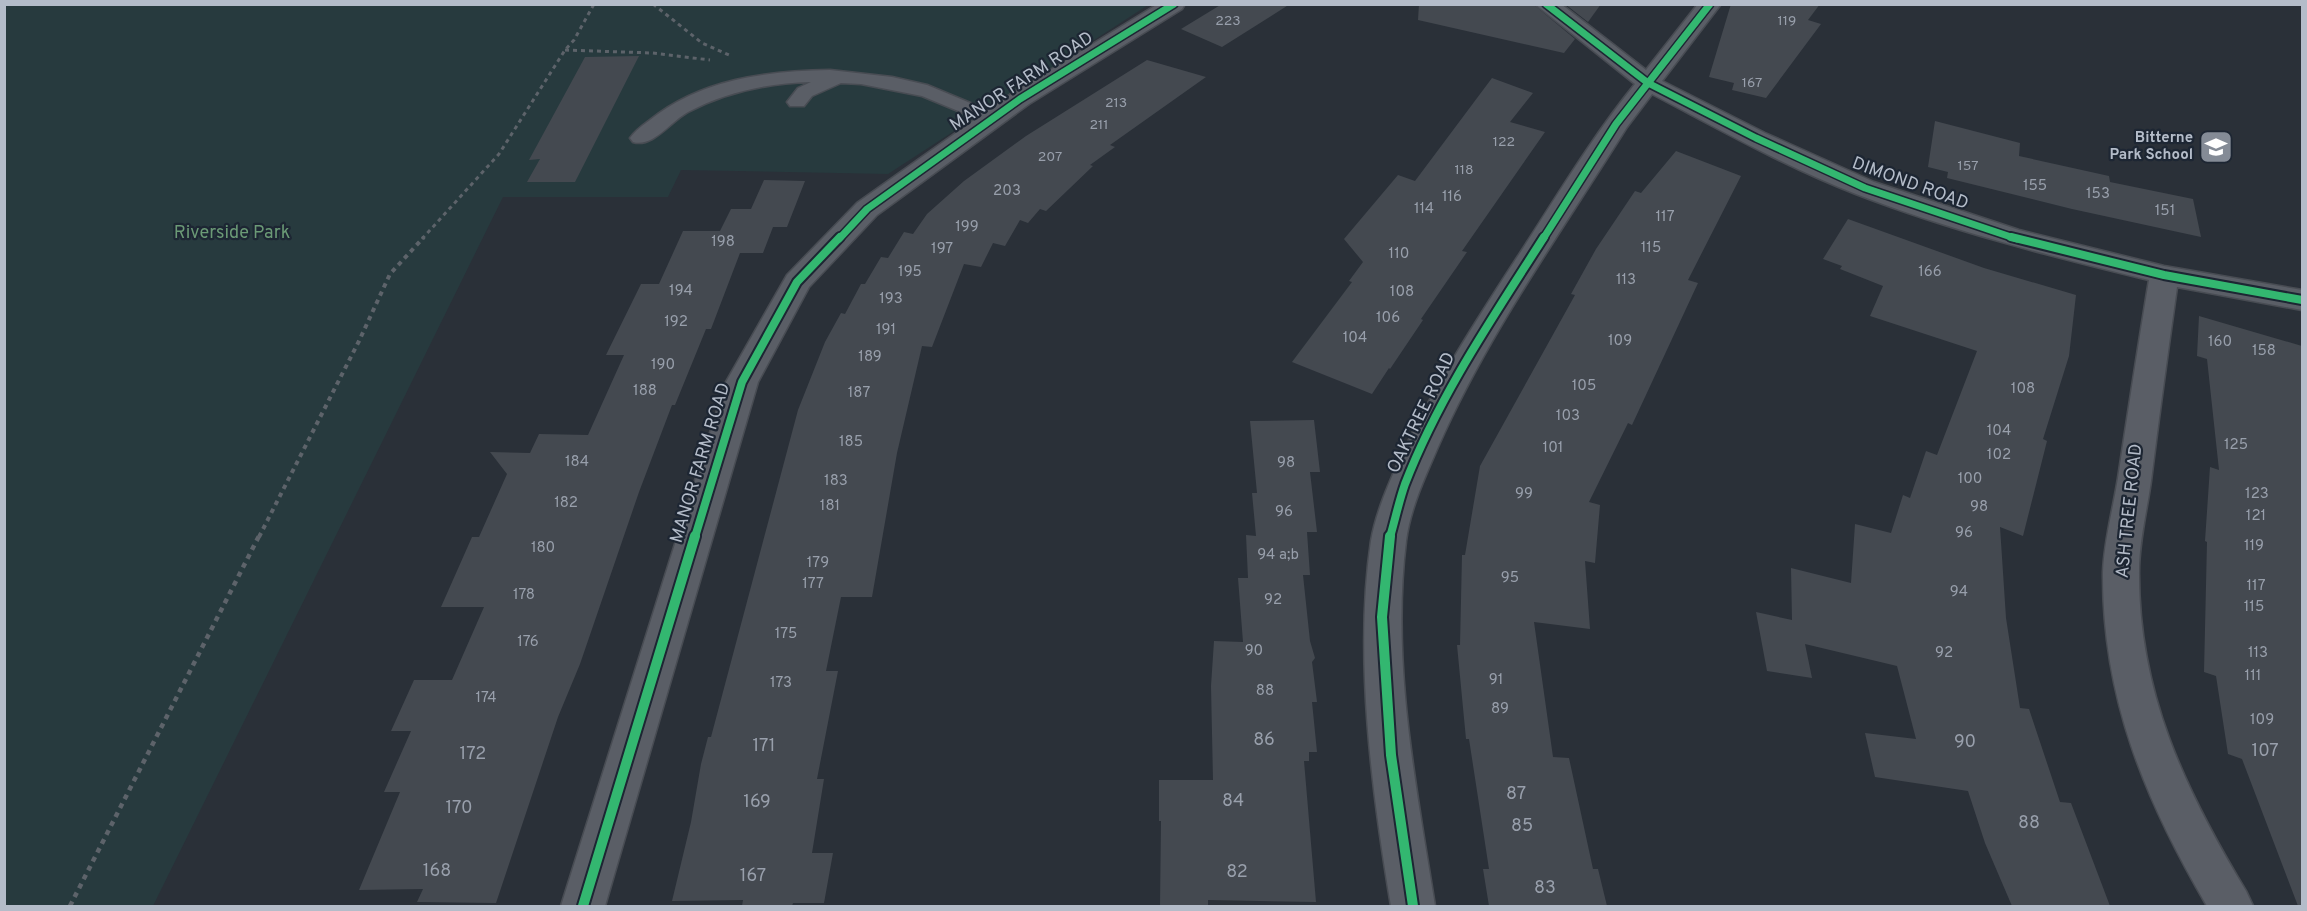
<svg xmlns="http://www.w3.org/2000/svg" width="2307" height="911" viewBox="0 0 2307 911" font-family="Overpass,sans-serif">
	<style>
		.green { fill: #273a3e }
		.building { fill: #444950 }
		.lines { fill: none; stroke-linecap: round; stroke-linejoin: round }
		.service-casing { stroke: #484c53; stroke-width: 3 }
		.minor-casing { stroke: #484c53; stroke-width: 3 }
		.path-far2 { stroke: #5d636a; stroke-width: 3; stroke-dasharray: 4 4; stroke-linecap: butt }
		.path-far1 { stroke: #5d636a; stroke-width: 4; stroke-dasharray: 4.5 4.5; stroke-linecap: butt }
		.path { stroke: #5d636a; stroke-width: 4.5; stroke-dasharray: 5 5; stroke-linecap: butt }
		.service { fill: #5a5e66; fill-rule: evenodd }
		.minor { fill: #5a5e66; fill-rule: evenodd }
		.cycleway-far2-casing { stroke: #1d2633; stroke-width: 10 }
		.cycleway-far1-casing { stroke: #1d2633; stroke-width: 12 }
		.cycleway-casing { stroke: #1d2633; stroke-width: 14 }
		.cycleway-far2 { stroke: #33b770; stroke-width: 7 }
		.cycleway-far1 { stroke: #33b770; stroke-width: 8 }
		.cycleway { stroke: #33b770; stroke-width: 10 }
		.labels { text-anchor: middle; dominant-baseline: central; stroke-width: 4.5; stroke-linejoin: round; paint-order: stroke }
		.far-number-label { font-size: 14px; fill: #989fab }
		.far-poi-label { font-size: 15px; font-weight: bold; fill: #b4bcc9; stroke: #1d2633; text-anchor: end }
		.number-label { font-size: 15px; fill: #989fab }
		.street-label { font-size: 18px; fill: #b4bcc9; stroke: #1d2633 }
		.park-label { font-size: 18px; fill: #6b9a76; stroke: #1d2633 }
		.near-number-label { font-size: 18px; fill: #989fab }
	</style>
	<rect width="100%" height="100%" fill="#2a3038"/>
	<path class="green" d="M5 5H1148L888 174 681 170 668 197H503L153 906H5Z"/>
	<g class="building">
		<path d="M1222 4H1290L1222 47 1181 29Z"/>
		<path d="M1419 4H1533L1575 39 1564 53 1418 20Z"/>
		<path d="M1565 4H1601L1588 22Z"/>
		<path d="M1731 4H1820L1808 20 1821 24 1766 98 1732 90 1734 83 1709 77Z"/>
		<path d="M639 56 575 182H527L540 159 529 160 585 57Z"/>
		<path d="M1147 60 1206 77 1110 145 1115 147 1090 165 1093 166 1046 211 1040 209 1028 223 1020 220 1005 246 993 243 981 267 964 264 932 347 922 346 897 453 872 597H841L826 671H838L817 779H824L812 853H833L824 903H793L792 906H742L743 900 672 901 691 822 701 764 708 737H711L798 410 825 342 841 313 845 314 861 284H865L881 257 888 258 904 232 913 234 927 214 964 181 1026 136Z"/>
		<path d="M1492 78 1533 93 1510 122 1545 132 1462 251 1467 252 1421 319 1423 320 1390 369 1389 368 1372 394 1292 362 1352 282 1349 281 1363 262 1344 239 1398 175 1415 181Z"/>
		<path d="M1935 121 2020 143 2019 156 2109 176 2110 182 2193 199 2201 237 2072 209 1947 178 1948 172 1928 167Z"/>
		<path d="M1676 151 1741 176 1688 280 1698 283 1632 425 1628 423 1589 502 1600 505 1595 563 1585 561 1590 629 1534 622 1553 757 1569 758 1593 869H1598L1607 906H1489L1483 869H1489L1469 739H1466L1457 645H1460L1462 555H1465L1480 466 1575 295 1571 294 1596 249 1635 191 1641 193Z"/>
		<path d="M764 180 805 181 787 227H773L763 253H740L711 329H706L675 405H672L639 492 580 664 558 717 496 903 417 902 423 889 359 890 400 792H384L411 731H391L414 680H452L484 607H441L472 537H479L507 474 490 452 530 453 539 434 588 435 624 355H606L641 284H659L683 231H720L731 209H751Z"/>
		<path d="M1848 219 1984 268 2076 295 2069 356 2043 439 2047 441 2023 536 2000 527 2006 618 2020 708 2029 709 2060 802 2071 803 2110 906H2012L1985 843 1968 791 1875 777 1865 733 1916 739 1897 666 1805 644 1812 678 1767 671 1756 612 1792 620 1791 568 1851 583 1855 524 1891 533 1903 495 1910 498 1926 451 1937 455 1977 351 1870 316 1883 286 1840 269 1842 266 1823 259Z"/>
		<path d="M2199 316 2302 346V906H2298L2242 759 2228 754 2216 676 2204 672 2207 542 2205 541 2210 467 2219 470 2207 359 2197 356Z"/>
		<path d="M1314 420 1320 472H1310L1317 532H1307L1310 575H1303L1310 641 1315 658 1312 662 1317 702H1312L1317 752H1309V761H1304L1316 902 1208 900V906H1160L1161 821H1159V780H1213L1211 686 1214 641 1243 642 1238 578H1248L1246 535 1256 536 1252 493H1257L1250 421Z"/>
	</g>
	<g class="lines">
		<defs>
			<path id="service" d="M830 70 892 77 927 85 999 115 1002 119 999 123 992 125 922 96 861 84 841 83 812 96 804 106H790L787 102 798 88 811 82C768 83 726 92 688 112 671 121 653 148 633 142L630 138C635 131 643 125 650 120 701 79 767 71 830 70Z"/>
			<g id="minor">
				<path d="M1158 4H1185L1182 9 1029 104 877 215 809 287 758 382 605 906H561L726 382 787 275 857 203 1011 94Z"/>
				<path d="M1535 4H1561L1646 70 1698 4H1721L1662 81 1765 133 1874 182 2019 230 2164 266 2302 290V310L2177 287C2168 351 2159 416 2151 481 2147 510 2139 542 2139 571 2138 692 2185 790 2246 891L2253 906H2207C2145 800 2102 697 2103 572 2104 542 2113 509 2118 478 2128 412 2138 346 2149 280 2050 256 1952 231 1856 194 1786 167 1719 129 1652 94L1627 127C1562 231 1487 335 1438 447 1425 477 1410 509 1406 541 1391 662 1416 786 1435 906H1391C1372 793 1354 655 1371 541 1376 512 1389 483 1401 456 1435 384 1477 319 1520 253 1557 196 1592 137 1635 84Z"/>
			</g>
		</defs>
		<use href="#service" class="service-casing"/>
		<use href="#minor" class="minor-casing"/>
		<g class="path-far2">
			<path d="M653 4 702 43 729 55"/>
			<path d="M565 50 652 53 710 60"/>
			<path d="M422 239 499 154 565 50 574 40 594 4"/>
		</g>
		<path class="path-far1" d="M259 537 359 341 390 274 424 237"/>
		<path class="path" d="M70 906 259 536"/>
		<use href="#service" class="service"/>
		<use href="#minor" class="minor"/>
		<defs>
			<g id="cycleway-far2">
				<path d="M1546 4 1648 83 1756 138 1865 188 2017 239"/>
				<path d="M839 239 867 209 1020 99 1174 4"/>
				<path d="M1543 239 1616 124 1710 4"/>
			</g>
			<g id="cycleway-far1">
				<path d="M2011 237 2164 275 2302 300"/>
				<path d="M695 537 742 382 797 282 840 237"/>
				<path d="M1390 537C1395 520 1399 501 1405 484 1439 396 1493 317 1544 237"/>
			</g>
			<g id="cycleway">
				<path d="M1390 536 1382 617 1391 755 1413 906"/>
				<path d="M583 906 695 536"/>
			</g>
		</defs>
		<use href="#cycleway-far2" class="cycleway-far2-casing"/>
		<use href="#cycleway-far1" class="cycleway-far1-casing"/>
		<use href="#cycleway" class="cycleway-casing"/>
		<use href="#cycleway-far2" class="cycleway-far2"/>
		<use href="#cycleway-far1" class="cycleway-far1"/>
		<use href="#cycleway" class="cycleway"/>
	</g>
	<defs>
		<symbol id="school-square" viewBox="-11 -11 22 22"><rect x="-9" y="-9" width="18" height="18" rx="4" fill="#848b96" stroke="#1d2633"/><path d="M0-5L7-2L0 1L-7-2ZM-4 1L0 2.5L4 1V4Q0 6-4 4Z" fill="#fff"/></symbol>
	</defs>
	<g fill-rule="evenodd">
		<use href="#school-square" x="2197" y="128" width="38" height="38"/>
	</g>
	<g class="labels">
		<g class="far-number-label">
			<text x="1228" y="21">223</text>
			<text x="1787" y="21">119</text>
			<text x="1752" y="83">167</text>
			<text x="1116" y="103">213</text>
			<text x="1099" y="125">211</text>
			<text x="1504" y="142">122</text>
			<text x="1050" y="157">207</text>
			<text x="1968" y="166">157</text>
			<text x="1464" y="170">118</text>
		</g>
		<g class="far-poi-label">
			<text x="2193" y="138">Bitterne<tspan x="2193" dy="17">Park School</tspan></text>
		</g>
		<g class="number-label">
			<text x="2035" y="186">155</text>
			<text x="1007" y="191">203</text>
			<text x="2098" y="194">153</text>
			<text x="1452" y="197">116</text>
			<text x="1424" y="209">114</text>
			<text x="2165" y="211">151</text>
			<text x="1665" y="217">117</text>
			<text x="967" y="227">199</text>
			<text x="723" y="242">198</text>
			<text x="1651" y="248">115</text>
			<text x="942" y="249">197</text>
			<text x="1399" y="254">110</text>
			<text x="910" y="272">195</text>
			<text x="1930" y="272">166</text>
			<text x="1626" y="280">113</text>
			<text x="681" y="291">194</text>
			<text x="1402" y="292">108</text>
			<text x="891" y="299">193</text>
			<text x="1388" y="318">106</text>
			<text x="676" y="322">192</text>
			<text x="886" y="330">191</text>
			<text x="1355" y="338">104</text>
			<text x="1620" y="341">109</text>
			<text x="2220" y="342">160</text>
			<text x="2264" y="351">158</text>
			<text x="870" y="357">189</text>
			<text x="663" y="365">190</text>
			<text x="1584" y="386">105</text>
			<text x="2023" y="389">108</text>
			<text x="645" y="391">188</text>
			<text x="859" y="393">187</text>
			<text x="1568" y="416">103</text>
			<text x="1999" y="431">104</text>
			<text x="851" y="442">185</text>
			<text x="2236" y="445">125</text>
			<text x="1553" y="448">101</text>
			<text x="1999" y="455">102</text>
			<text x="577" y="462">184</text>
			<text x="1286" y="463">98</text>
			<text x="1970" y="479">100</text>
			<text x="836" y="481">183</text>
			<text x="1524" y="494">99</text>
			<text x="2257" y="494">123</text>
			<text x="566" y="503">182</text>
			<text x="830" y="506">181</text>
			<text x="1979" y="507">98</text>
			<text x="1284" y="512">96</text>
			<text x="2256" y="516">121</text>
			<text x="1964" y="533">96</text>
			<text x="2254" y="546">119</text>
			<text x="543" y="548">180</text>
			<text x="1278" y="555">94 a;b</text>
			<text x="818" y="563">179</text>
			<text x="1510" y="578">95</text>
			<text x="813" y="584">177</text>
			<text x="2256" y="586">117</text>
			<text x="1959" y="592">94</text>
			<text x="524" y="595">178</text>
			<text x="1273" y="600">92</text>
			<text x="2254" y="607">115</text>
			<text x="786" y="634">175</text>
			<text x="528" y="642">176</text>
			<text x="1254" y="651">90</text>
			<text x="1944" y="653">92</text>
			<text x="2258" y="653">113</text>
			<text x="2253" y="676">111</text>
			<text x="1496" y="680">91</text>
			<text x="781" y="683">173</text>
			<text x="1265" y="691">88</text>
			<text x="486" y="698">174</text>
			<text x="1500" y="709">89</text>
			<text x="2262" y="720">109</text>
		</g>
		<g class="street-label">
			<text transform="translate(1022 82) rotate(-33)">MANOR FARM ROAD</text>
			<text transform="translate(1910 184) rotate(20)">DIMOND ROAD</text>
			<text transform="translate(1422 413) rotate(-64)">OAKTREE ROAD</text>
			<text transform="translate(701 463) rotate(-73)">MANOR FARM ROAD</text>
			<text transform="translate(2130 511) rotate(-84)">ASH TREE ROAD</text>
		</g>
		<g class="park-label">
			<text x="232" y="233">Riverside Park</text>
		</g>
		<g class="near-number-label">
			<text x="1264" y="740">86</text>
			<text x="1965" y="742">90</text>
			<text x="764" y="746">171</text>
			<text x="2265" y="751">107</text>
			<text x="473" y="754">172</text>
			<text x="1516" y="794">87</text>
			<text x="1233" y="801">84</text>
			<text x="757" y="802">169</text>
			<text x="459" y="808">170</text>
			<text x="2029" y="823">88</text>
			<text x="1522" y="826">85</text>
			<text x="437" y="871">168</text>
			<text x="1237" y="872">82</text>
			<text x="753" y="876">167</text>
			<text x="1545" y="888">83</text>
		</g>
	</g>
	<rect width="2307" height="911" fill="none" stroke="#b4bcc9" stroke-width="12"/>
</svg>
